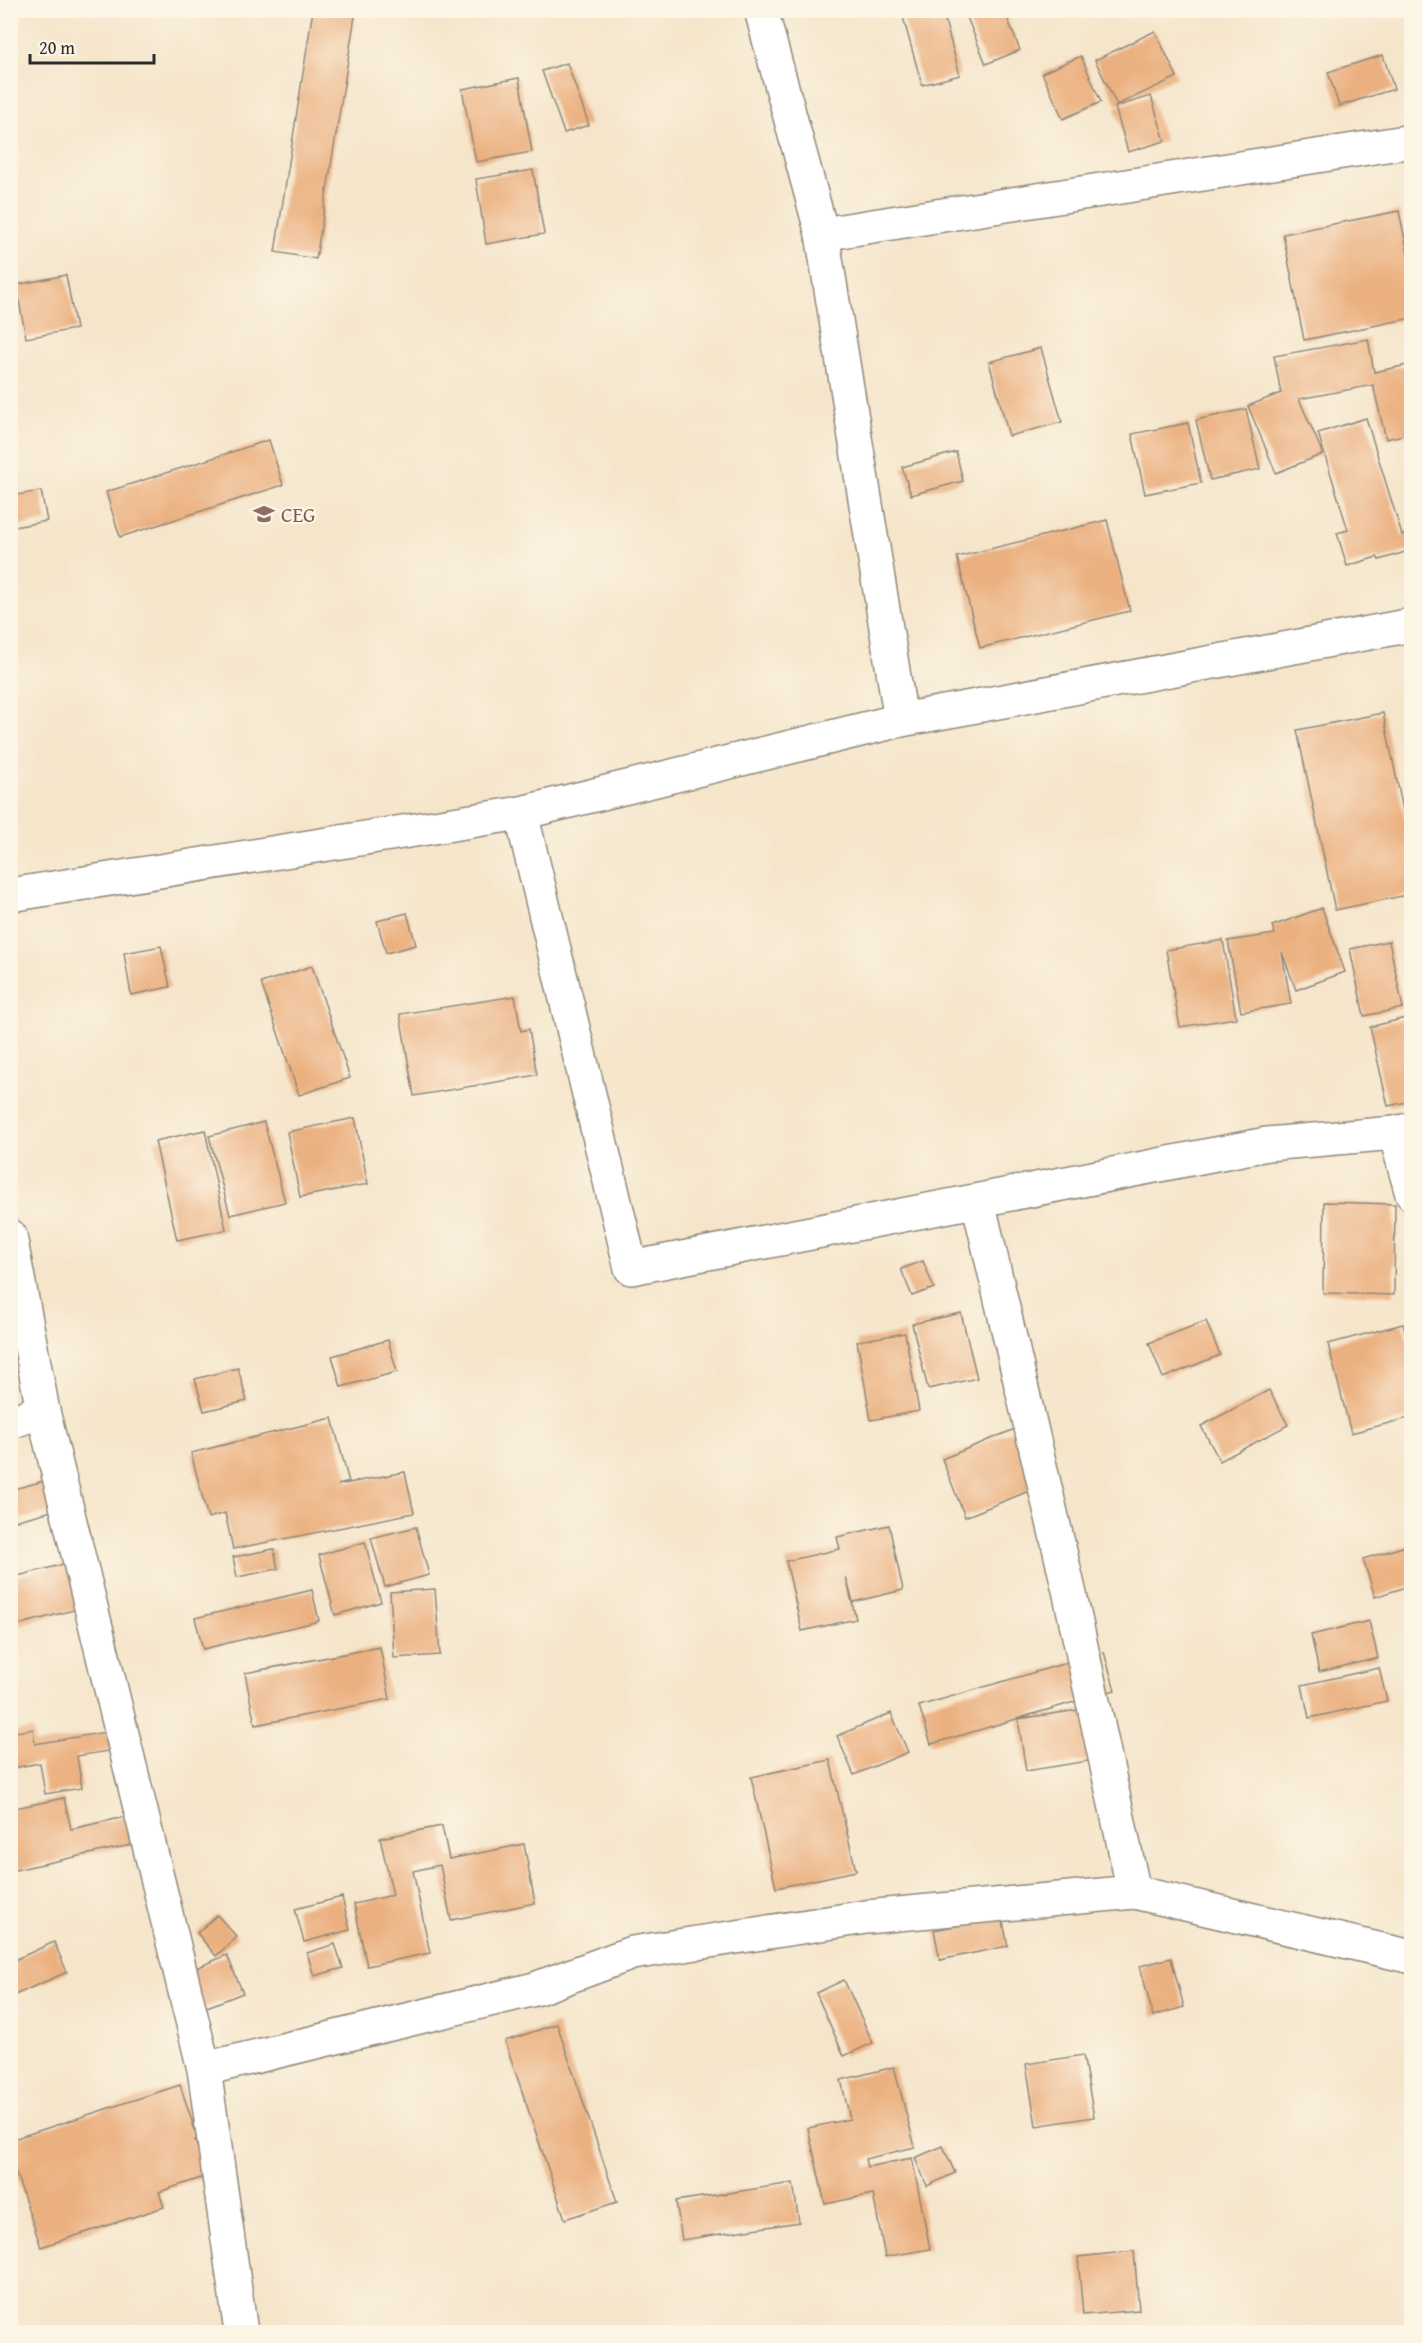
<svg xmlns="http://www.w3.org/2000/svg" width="1422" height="2343" viewBox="0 0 1422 2343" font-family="'Gentium Book Plus',serif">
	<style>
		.building { fill: #ebb080 }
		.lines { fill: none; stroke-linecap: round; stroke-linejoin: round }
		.minor-casing { stroke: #90887a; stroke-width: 36 }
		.minor { stroke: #fff; stroke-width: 33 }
		.labels { text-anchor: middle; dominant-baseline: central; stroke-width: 4.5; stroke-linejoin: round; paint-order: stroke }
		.education-label { font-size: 21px; fill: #785e54; stroke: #fcf5e5; text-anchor: start }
	</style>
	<rect width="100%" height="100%" fill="#fcf5e5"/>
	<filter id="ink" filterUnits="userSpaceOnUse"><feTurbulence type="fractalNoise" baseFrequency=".0167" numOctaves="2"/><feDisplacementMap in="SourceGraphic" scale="12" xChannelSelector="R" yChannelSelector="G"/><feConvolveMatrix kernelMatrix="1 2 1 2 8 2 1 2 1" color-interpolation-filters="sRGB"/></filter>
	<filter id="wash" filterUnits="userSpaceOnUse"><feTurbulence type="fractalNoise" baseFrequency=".008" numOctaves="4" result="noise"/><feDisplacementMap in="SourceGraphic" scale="24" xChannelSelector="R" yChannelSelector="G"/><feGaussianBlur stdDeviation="1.35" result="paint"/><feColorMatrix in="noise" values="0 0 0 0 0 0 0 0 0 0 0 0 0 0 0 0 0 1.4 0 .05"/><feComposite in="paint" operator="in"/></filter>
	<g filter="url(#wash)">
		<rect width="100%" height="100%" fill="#f5e5ca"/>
		<g id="blocks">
			<g class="building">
				<path d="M313 10H356L316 259 275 252Z"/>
				<path d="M901 10H942L960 75 922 85Z"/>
				<path d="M964 10H1004L1020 50 986 64Z"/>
				<path d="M1155 31 1177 77 1117 105 1095 60Z"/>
				<path d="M1383 55 1394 89 1339 106 1328 72Z"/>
				<path d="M1081 56 1101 102 1063 119 1042 73Z"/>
				<path d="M567 63 589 125 564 133 542 71Z"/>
				<path d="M519 78 532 152 476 162 462 89Z"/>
				<path d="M1151 96 1165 141 1128 152 1115 107Z"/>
				<path d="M533 170 544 234 486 244 476 179Z"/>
				<path d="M1399 211 1412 273V318L1304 340 1283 234Z"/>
				<path d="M66 275 76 329 26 338 16 285Z"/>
				<path d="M1368 339 1374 372 1412 364V433L1386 439 1373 385 1299 399 1323 454 1276 473 1248 406 1281 393 1274 356Z"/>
				<path d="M1041 348 1062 422 1009 436 989 362Z"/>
				<path d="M1246 409 1260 469 1210 480 1196 420Z"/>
				<path d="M1366 418 1402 535 1412 533V550L1379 560 1377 557 1347 566 1337 533 1348 530 1318 433Z"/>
				<path d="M1188 423 1201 483 1145 494 1132 434Z"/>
				<path d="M269 440 283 485 120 537 106 492Z"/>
				<path d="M956 452 963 481 911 495 902 467Z"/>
				<path d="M41 491 47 521 14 527 10 496Z"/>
				<path d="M1107 520 1130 611 980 648 957 557Z"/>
				<path d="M1383 713 1412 854V894L1335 910 1297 730Z"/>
				<path d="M1322 908 1345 972 1296 990 1282 952 1291 1004 1241 1012 1228 941 1275 934 1272 926Z"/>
				<path d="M407 913 416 945 386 953 377 921Z"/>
				<path d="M1223 940 1236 1018 1180 1027 1166 950Z"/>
				<path d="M1389 941 1403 1008 1364 1016 1350 949Z"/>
				<path d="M161 946 170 987 131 995 124 953Z"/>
				<path d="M312 966 350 1078 299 1095 261 983Z"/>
				<path d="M515 996 521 1031 529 1029 537 1075 414 1096 400 1014Z"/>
				<path d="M1409 1017 1412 1025V1101L1388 1106 1370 1027Z"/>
				<path d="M355 1118 368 1184 300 1197 287 1132Z"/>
				<path d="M264 1122 285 1202 230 1215 209 1136Z"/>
				<path d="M205 1130 226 1230 177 1240 155 1141Z"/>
				<path d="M1324 1202 1395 1204 1394 1295 1323 1293Z"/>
				<path d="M923 1261 934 1288 912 1296 901 1269Z"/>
				<path d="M961 1313 977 1378 928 1389 912 1324Z"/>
				<path d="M1206 1321 1220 1355 1163 1378 1149 1343Z"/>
				<path d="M1403 1324 1412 1357V1417L1351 1433 1328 1344Z"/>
				<path d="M905 1333 919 1411 871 1420 857 1341Z"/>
				<path d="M388 1340 397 1372 341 1387 332 1356Z"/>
				<path d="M238 1368 247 1401 204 1411 195 1379Z"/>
				<path d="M1269 1390 1288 1425 1220 1461 1201 1426Z"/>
				<path d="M332 1418 349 1482 338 1485 405 1472 414 1513 233 1549 225 1513 208 1518 191 1453Z"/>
				<path d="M1015 1429 1039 1487 965 1517 942 1459Z"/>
				<path d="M63 1476 71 1506 10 1522V1490Z"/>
				<path d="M889 1525 903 1590 853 1602 846 1577 856 1619 802 1631 786 1561 840 1549 837 1537Z"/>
				<path d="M416 1527 429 1575 385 1587 371 1538Z"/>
				<path d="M365 1542 381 1602 335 1615 319 1555Z"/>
				<path d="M1412 1544V1585L1375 1597 1363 1559Z"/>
				<path d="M274 1549 278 1569 237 1577 233 1557Z"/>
				<path d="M84 1559 96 1604 10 1627V1578Z"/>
				<path d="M435 1589 440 1655 394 1658 390 1592Z"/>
				<path d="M312 1590 319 1621 203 1649 195 1618Z"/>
				<path d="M1369 1621 1378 1658 1319 1672 1311 1635Z"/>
				<path d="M380 1647 390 1699 255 1725 245 1673Z"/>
				<path d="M1104 1652 1115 1690 931 1744 919 1706Z"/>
				<path d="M1379 1668 1387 1701 1309 1718 1302 1685Z"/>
				<path d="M1105 1706 1113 1757 1026 1771 1018 1719Z"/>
				<path d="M891 1713 908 1752 854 1775 837 1736Z"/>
				<path d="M130 1728 133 1747 77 1756 82 1788 45 1794 40 1763 12 1768 10 1733 33 1729 35 1744Z"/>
				<path d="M830 1760 856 1871 776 1888 751 1777Z"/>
				<path d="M64 1798 71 1829 138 1814 145 1842 10 1871V1809Z"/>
				<path d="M442 1826 449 1859 524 1844 535 1903 451 1920 440 1865 413 1871 430 1953 367 1966 354 1904 393 1895 380 1838Z"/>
				<path d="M342 1897 350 1930 304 1942 295 1909Z"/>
				<path d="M217 1915 237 1937 216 1956 197 1933Z"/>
				<path d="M1002 1917 1008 1946 940 1960 934 1930Z"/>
				<path d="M54 1942 67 1972 10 1997V1962Z"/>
				<path d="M335 1944 343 1968 314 1976 307 1953Z"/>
				<path d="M227 1955 243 1993 202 2009 187 1972Z"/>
				<path d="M1171 1958 1184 2007 1153 2016 1140 1966Z"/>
				<path d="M844 1980 873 2043 844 2056 816 1993Z"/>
				<path d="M557 2024 617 2202 565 2219 505 2041Z"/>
				<path d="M1083 2055 1094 2117 1036 2126 1026 2064Z"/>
				<path d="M894 2067 915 2147 865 2159 867 2167 912 2158 930 2249 885 2257 873 2194 825 2204 808 2128 850 2119 841 2080Z"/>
				<path d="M180 2085 198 2139 195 2140 207 2176 159 2192 164 2207 41 2247 10 2156V2140Z"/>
				<path d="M943 2146 955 2173 927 2186 915 2158Z"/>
				<path d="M793 2183 799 2222 682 2240 676 2201Z"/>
				<path d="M1134 2251 1139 2310 1083 2315 1078 2257Z"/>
			</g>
		</g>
	</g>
	<g filter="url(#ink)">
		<use href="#blocks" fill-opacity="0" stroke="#90887a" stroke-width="1.5"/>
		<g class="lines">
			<defs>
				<g id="minor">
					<path d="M761 10 822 234 901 720"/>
					<path d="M822 234 1412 141"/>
					<path d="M521 813 631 1268 1267 1144 1395 1133 1412 1129"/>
					<path d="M10 895 521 813 901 720 1412 625"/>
					<path d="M1395 1133 1412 1194"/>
					<path d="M978 1201 1069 1590 1134 1892 1412 1957"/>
					<path d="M10 1236 43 1411 204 2069 241 2332"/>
					<path d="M10 1422 43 1411"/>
					<path d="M204 2069 535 1989 632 1953 866 1917 1134 1892"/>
				</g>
			</defs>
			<use href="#minor" class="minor-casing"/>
			<use href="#minor" class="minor"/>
		</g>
	</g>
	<defs>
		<symbol id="university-bare" viewBox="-9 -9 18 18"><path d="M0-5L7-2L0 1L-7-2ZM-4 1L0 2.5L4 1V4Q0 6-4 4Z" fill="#8d6e63" stroke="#fcf5e5" stroke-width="2.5" paint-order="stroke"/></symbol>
	</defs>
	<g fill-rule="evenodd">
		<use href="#university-bare" x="249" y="499" width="30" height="30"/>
	</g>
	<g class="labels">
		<g class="education-label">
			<text x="281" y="514">CEG</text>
		</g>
	</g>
	<rect width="1422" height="2343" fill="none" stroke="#fcf5e5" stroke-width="36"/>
	<path d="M30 54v9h124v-9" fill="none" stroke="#2b2b2b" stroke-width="3"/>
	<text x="39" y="54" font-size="18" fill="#2b2b2b" stroke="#fcf5e5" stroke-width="4.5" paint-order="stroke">20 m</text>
</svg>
